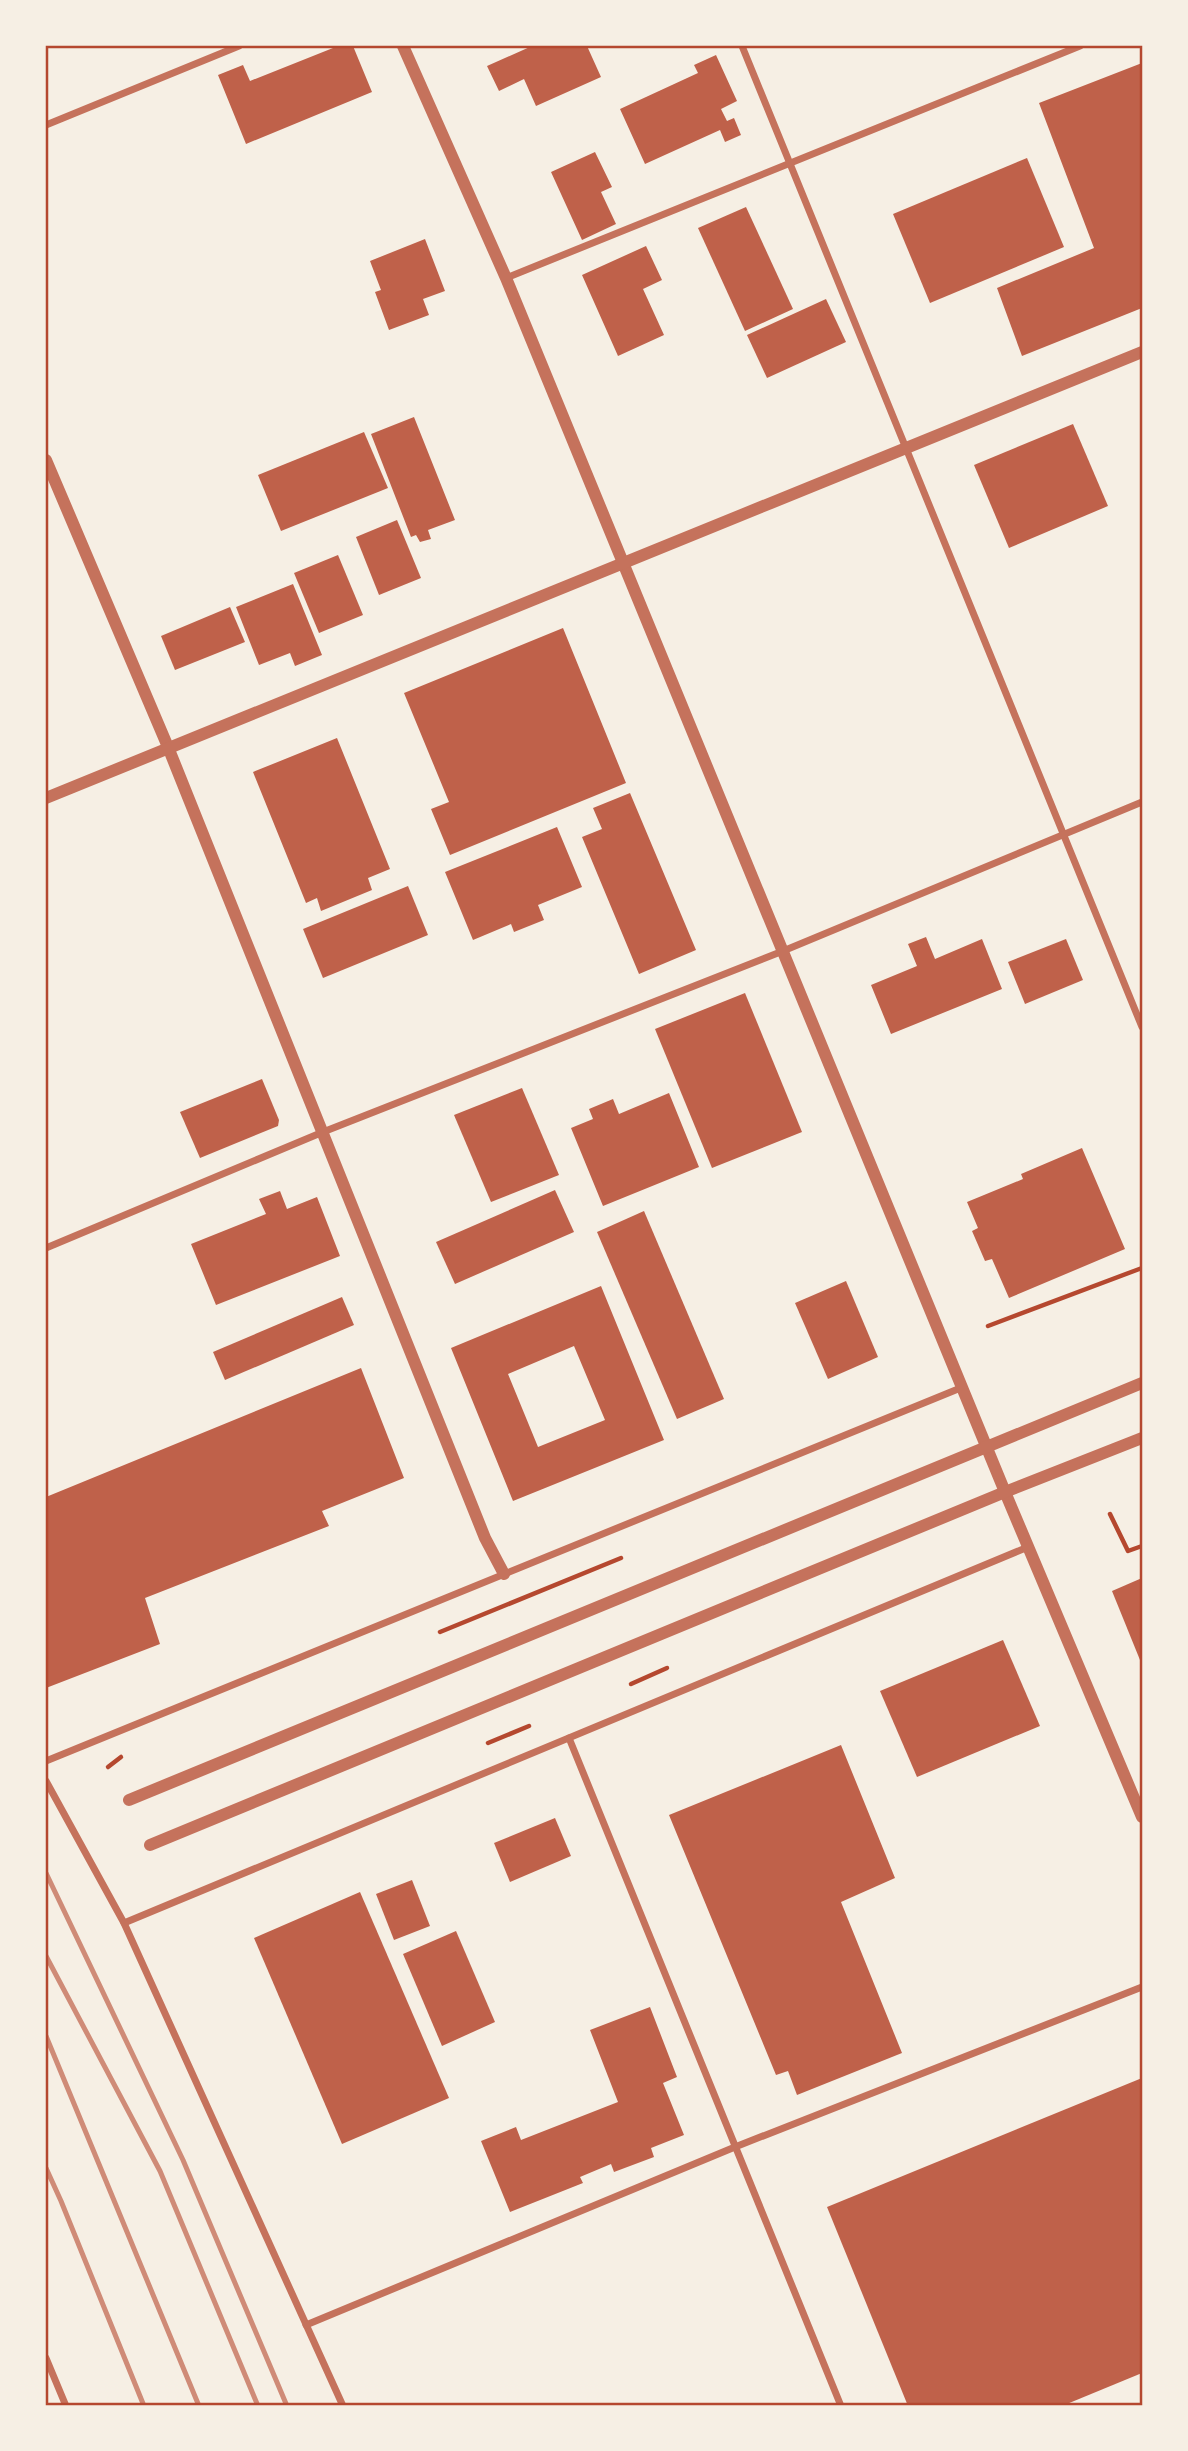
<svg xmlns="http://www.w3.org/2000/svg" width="1188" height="2451" viewBox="0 0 1188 2451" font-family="Quicksand,sans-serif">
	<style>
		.building { fill: #bf614a; fill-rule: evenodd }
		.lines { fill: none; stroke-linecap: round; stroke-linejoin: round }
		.path { stroke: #b5482f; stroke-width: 4.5 }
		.minor { stroke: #c5725c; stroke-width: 7 }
		.tertiary { stroke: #c5725c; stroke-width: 12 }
		.rail { stroke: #cf8b77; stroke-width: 5 }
		.neatline { fill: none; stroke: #b5482f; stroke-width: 2.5 }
	</style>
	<rect width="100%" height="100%" fill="#f6efe4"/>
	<g class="building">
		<path d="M338 46H353L372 92 246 144 218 75 243 65 250 81Z"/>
		<path d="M532 46H587L601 77 536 106 524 79 499 91 487 66Z"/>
		<path d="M716 55 737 101 721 109 727 121 734 118 741 135 725 142 720 130 645 164 620 109 698 73 694 65Z"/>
		<path d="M1142 63V308L1022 356 997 288 1094 248 1039 103Z"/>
		<path d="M595 152 612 187 601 192 616 224 582 240 551 172Z"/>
		<path d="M1027 158 1064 247 930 303 893 214Z"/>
		<path d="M746 207 793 309 745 331 698 228Z"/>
		<path d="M425 239 445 291 423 299 429 315 389 330 375 292 381 290 370 261Z"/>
		<path d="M646 246 662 280 643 289 664 335 618 356 582 275Z"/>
		<path d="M826 299 846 342 767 378 747 335Z"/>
		<path d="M414 417 455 520 428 530 431 539 420 542 416 535 411 537 371 434Z"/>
		<path d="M1073 424 1108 506 1009 548 974 465Z"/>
		<path d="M364 432 388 488 281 531 258 475Z"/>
		<path d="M397 520 421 578 379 595 356 537Z"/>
		<path d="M338 555 363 615 319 633 294 573Z"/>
		<path d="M293 584 322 655 295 666 290 653 259 665 236 607Z"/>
		<path d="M230 607 245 642 175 670 161 636Z"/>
		<path d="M563 628 626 783 450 855 431 809 449 802 404 693Z"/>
		<path d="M337 738 390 869 368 878 372 890 321 911 317 898 306 903 253 772Z"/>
		<path d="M630 793 696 950 639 974 582 837 602 829 593 808Z"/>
		<path d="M557 827 582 887 538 905 544 920 514 932 511 924 473 940 445 872Z"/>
		<path d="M408 886 428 935 323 978 303 929Z"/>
		<path d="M926 937 935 959 982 939 1002 989 891 1034 871 985 917 966 908 944Z"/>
		<path d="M1066 939 1083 980 1025 1004 1008 962Z"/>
		<path d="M745 993 802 1132 712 1168 655 1029Z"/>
		<path d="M262 1079 279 1120 278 1126 200 1158 180 1112Z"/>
		<path d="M522 1088 559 1175 491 1202 454 1115Z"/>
		<path d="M669 1093 699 1167 603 1206 571 1128 593 1119 589 1109 613 1099 619 1114Z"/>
		<path d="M1082 1148 1125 1249 1009 1298 992 1259 985 1261 972 1231 978 1228 967 1202 1023 1179 1021 1174Z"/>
		<path d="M555 1190 574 1232 455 1284 436 1242Z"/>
		<path d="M280 1191 287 1209 317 1197 340 1256 216 1305 191 1244 266 1214 259 1199Z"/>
		<path d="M644 1211 724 1399 677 1419 597 1232Z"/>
		<path d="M846 1281 878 1357 828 1379 795 1303Z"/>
		<path d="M601 1286 664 1440 513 1501 451 1348ZM574 1346 605 1420 538 1447 508 1374Z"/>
		<path d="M342 1297 354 1325 225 1380 213 1352Z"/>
		<path d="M361 1368 404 1478 322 1511 329 1526 145 1598 160 1644 46 1688V1497Z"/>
		<path d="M1142 1578V1665L1112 1591Z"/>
		<path d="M1003 1640 1040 1726 917 1777 880 1691Z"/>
		<path d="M841 1745 895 1878 841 1902 902 2053 797 2095 788 2071 776 2075 669 1815Z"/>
		<path d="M555 1818 571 1856 510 1882 494 1843Z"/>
		<path d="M412 1880 430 1926 394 1940 376 1894Z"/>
		<path d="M360 1892 449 2098 342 2144 254 1938Z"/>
		<path d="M456 1931 495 2022 442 2046 403 1954Z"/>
		<path d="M650 2007 677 2077 663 2083 684 2135 651 2148 654 2157 614 2172 611 2164 580 2177 583 2183 510 2212 481 2141 516 2127 521 2140 618 2102 590 2030Z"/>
		<path d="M1142 2078V2373L1062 2406H908L827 2207Z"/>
	</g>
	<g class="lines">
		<g class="path">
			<path d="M988 1326 1142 1268"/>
			<path d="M1110 1514 1128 1551 1142 1546"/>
			<path d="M440 1632 621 1558"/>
			<path d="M631 1684 667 1668"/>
			<path d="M488 1743 529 1726"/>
			<path d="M108 1767 121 1757"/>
		</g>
		<g class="minor">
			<path d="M742 46 1142 1027"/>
			<path d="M46 125 239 46"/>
			<path d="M506 278 1080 46"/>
			<path d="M46 1248 323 1132 783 951 1142 802"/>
			<path d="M569 1738 841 2406"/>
			<path d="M46 1761 963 1387"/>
			<path d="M46 1781 124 1923 343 2406"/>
			<path d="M124 1923 1028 1547"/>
			<path d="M306 2325 735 2147 1142 1987"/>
			<path d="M46 2358 66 2406"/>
		</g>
		<g class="tertiary">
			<path d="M403 46 506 278 1005 1492 1142 1817"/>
			<path d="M46 460 168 747 485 1538 504 1574"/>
			<path d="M46 798 1142 352"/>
			<path d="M129 1800 1142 1383"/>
			<path d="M150 1845 1005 1492 1142 1438"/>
		</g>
		<g class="rail">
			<path d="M46 1873 183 2160 287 2406"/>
			<path d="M46 1956 160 2171 258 2406"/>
			<path d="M46 2036 199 2406"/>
			<path d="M46 2168 61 2201 144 2406"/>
		</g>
	</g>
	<rect width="1188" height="2451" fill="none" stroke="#f6efe4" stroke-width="94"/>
	<rect x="47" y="47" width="1094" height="2357" class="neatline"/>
</svg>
